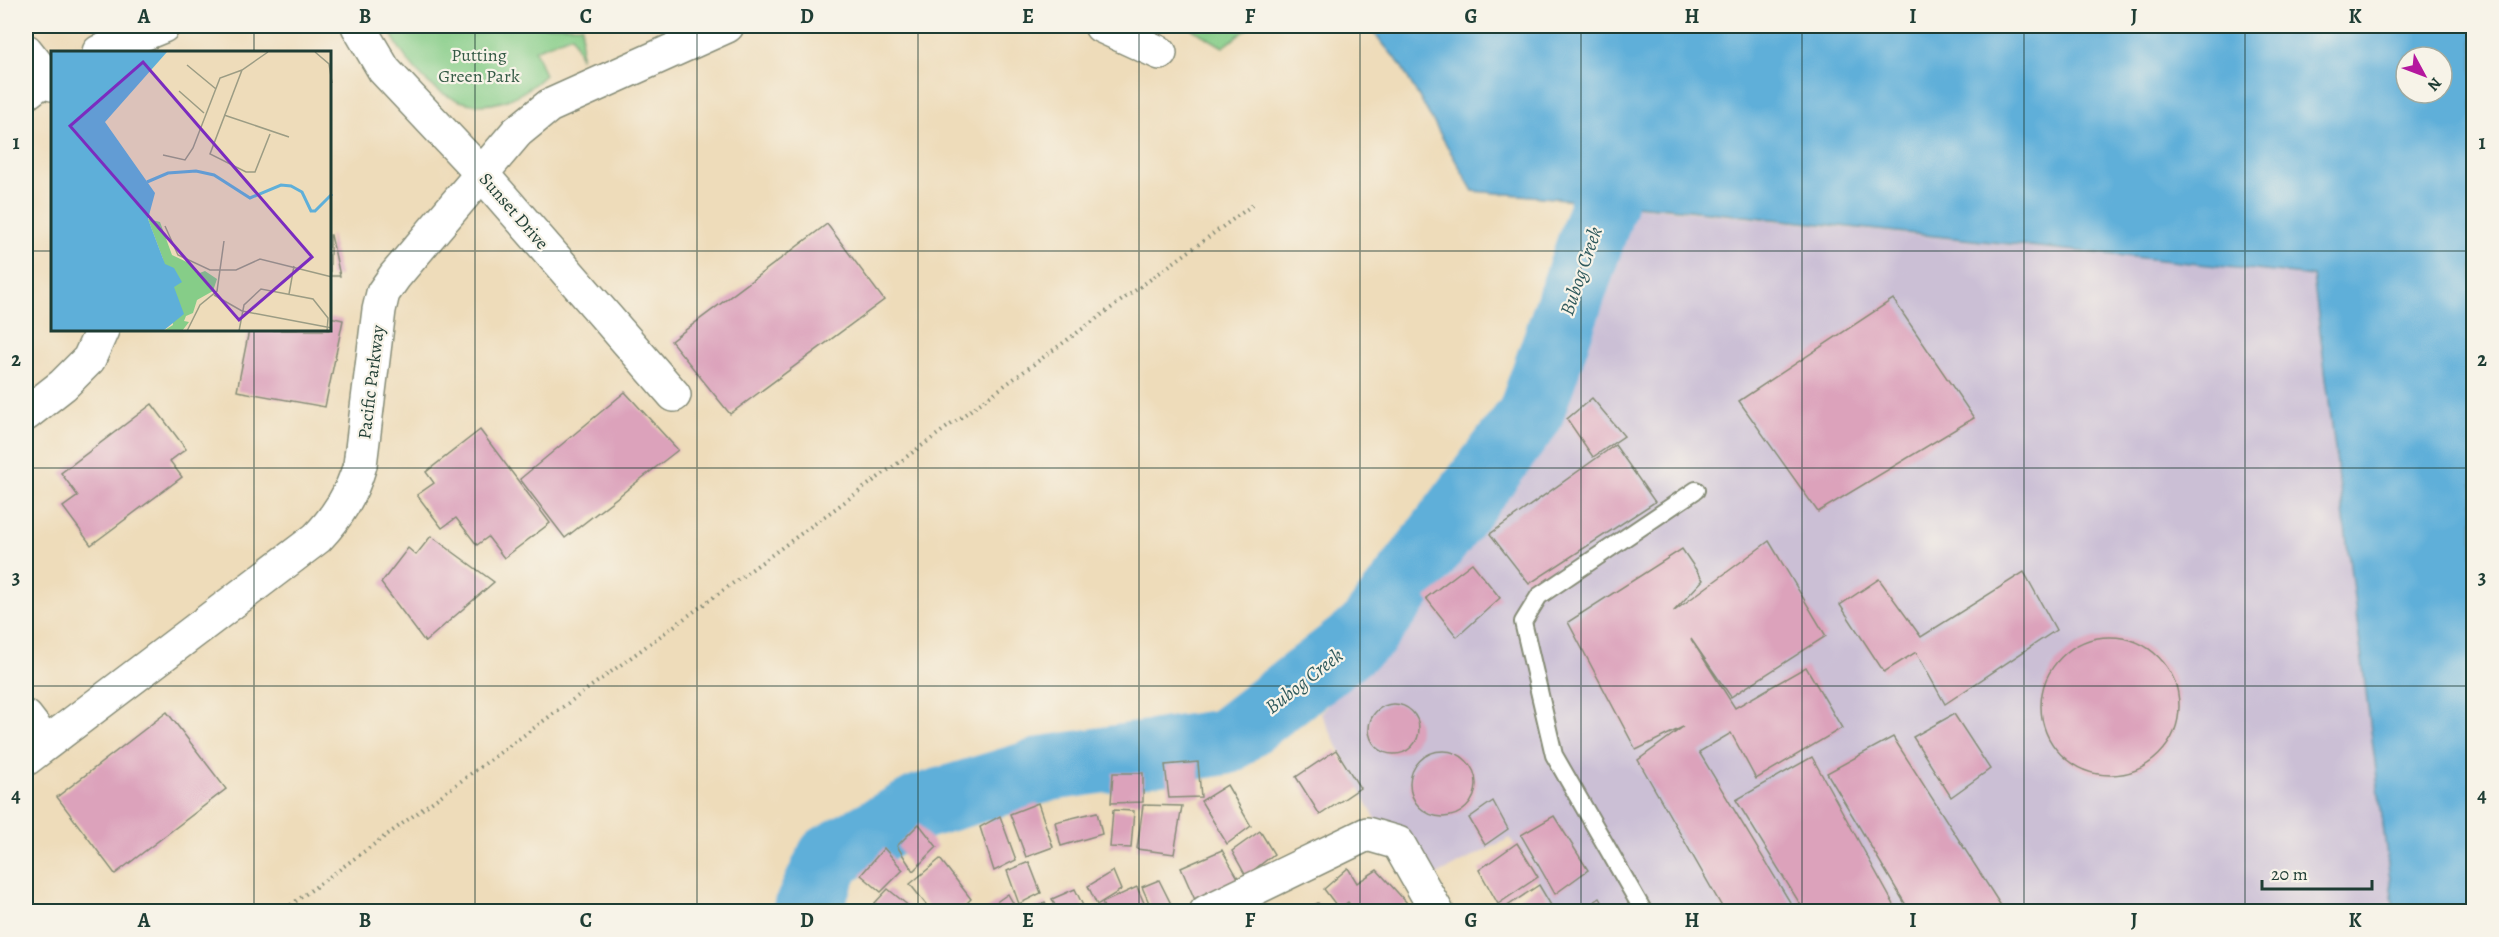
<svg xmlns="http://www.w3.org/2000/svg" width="2499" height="937" viewBox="0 0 2499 937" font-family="Alegreya,serif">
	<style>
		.industrial { fill: #cbbfd5 }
		.green { fill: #86cd88; stroke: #52855e; stroke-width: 1.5 }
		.water { fill: #5eafd9; stroke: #3e7686; stroke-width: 1.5; fill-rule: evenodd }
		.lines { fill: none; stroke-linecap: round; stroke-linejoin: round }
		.river { stroke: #5eafd9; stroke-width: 66 }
		.building { fill: #dca2bb }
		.service-casing { stroke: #868c77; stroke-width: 20 }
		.minor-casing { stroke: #868c77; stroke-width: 36 }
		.path { stroke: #868c77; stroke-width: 4; stroke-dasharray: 1.5 4.5; stroke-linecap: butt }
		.service { stroke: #fff; stroke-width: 16 }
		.minor { stroke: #fff; stroke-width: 33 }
		.grid { fill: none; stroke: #1f3d34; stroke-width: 1.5; stroke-opacity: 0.55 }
		.labels { text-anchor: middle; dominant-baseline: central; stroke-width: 4.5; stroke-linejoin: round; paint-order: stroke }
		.park-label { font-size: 18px; fill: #345a45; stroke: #f7f3e8 }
		.street-label { font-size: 18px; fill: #1f3d34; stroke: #f7f3e8 }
		.water-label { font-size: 20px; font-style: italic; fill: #2f5a5d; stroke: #f7f3e8 }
		.inset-river { fill: none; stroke: #5eafd9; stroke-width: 3 }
		.inset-road { fill: none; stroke: #9b9c84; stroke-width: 1.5 }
		.view { fill: #7b2cbf; fill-opacity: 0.15; stroke: #7b2cbf; stroke-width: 3 }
		.inset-edge { fill: none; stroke: #1f3d34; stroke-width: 3 }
		.neatline { fill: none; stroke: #1f3d34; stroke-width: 2 }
		.grid-label { font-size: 20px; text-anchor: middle; font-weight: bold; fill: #1f3d34 }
	</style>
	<rect width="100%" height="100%" fill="#f7f3e8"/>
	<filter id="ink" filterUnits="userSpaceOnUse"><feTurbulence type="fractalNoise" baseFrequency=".0167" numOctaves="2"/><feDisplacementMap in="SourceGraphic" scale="12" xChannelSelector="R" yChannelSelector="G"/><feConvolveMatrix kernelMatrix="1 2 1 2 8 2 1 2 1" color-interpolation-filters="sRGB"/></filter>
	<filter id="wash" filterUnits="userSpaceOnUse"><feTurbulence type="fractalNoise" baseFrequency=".008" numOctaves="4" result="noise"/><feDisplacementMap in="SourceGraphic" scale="24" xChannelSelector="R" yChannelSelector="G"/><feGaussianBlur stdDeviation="1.35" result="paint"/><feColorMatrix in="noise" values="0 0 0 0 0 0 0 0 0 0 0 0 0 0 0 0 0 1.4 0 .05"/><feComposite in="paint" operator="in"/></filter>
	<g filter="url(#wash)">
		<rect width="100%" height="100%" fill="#eedcba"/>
		<path class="industrial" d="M1604 203 2313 276 2394 911H1556L1510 838 1411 888 1321 714 1530 415Z"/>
		<g class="green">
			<path d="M387 26H582L581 59 572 35 535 50 545 75C480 136 420 94 387 26Z"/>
			<path d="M1187 26H1251L1223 47Z"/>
		</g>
		<path class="water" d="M1368 26H2473V911H2394L2313 276 1669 208 1473 191 1400 64ZM2406 57H2442V93H2406Z"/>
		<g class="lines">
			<path class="river" d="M805 912 830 857 920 807 1050 768 1225 742 1367 632 1530 415 1604 203"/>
		</g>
		<g id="blocks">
			<g class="building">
				<path d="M827 224 884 300 730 414 671 341Z"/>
				<path d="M330 235H331L340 276H330Z"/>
				<path d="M1893 299 1974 418 1818 512 1739 401Z"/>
				<path d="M330 317 343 320 325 407 237 391 249 330H330Z"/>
				<path d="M625 392 678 450 565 538 520 479Z"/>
				<path d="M1592 398 1624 436 1593 457 1567 419Z"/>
				<path d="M152 404 186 449 170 461 182 477 91 545 63 507 78 496 61 473Z"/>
				<path d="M480 430 550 523 504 558 488 537 477 545 456 518 442 528 417 495 434 483 426 472Z"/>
				<path d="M1615 445 1655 502 1529 584 1490 534Z"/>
				<path d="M431 536 494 582 425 642 381 583 408 548 416 555Z"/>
				<path d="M1769 541 1826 636 1731 697 1691 639 1735 708 1806 667 1842 728 1756 779 1731 733 1699 752 1796 912H1725L1638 760 1683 727 1636 750 1568 622 1682 549 1703 580 1673 612Z"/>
				<path d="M1472 563 1500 598 1457 637 1426 598Z"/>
				<path d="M2024 572 2056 630 1945 704 1916 652 1884 672 1840 605 1879 579 1921 637Z"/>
				<circle cx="2110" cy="706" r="69"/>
				<circle cx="1394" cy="729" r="25"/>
				<path d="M167 712 226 789 115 874 57 797Z"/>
				<path d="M1954 714 1990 769 1951 797 1913 737Z"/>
				<path d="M1893 737 2005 912H1910L1827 773Z"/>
				<path d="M1336 750 1360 788 1320 815 1296 777Z"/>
				<circle cx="1443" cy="784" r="33"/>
				<path d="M1812 757 1898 912H1805L1736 800Z"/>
				<path d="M1198 762 1201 797 1169 798 1165 765Z"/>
				<path d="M1113 773H1143V802L1111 803Z"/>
				<path d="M1227 785 1251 826 1227 844 1201 801Z"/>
				<path d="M1493 801 1508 829 1485 845 1469 818Z"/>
				<path d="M1038 803 1053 847 1026 857 1010 814Z"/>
				<path d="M1143 805 1182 806 1174 854 1137 849Z"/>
				<path d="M1113 810 1134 811 1131 848 1110 847Z"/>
				<path d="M1097 812 1102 834 1061 846 1055 822Z"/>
				<path d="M1000 816 1016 860 994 871 980 827Z"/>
				<path d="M1554 816 1588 870 1555 894 1521 835Z"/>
				<path d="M919 824 937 847 913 871 897 846Z"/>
				<path d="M1260 831 1274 854 1246 876 1232 851Z"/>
				<path d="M1517 843 1538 877 1498 904 1479 870Z"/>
				<path d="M884 848 903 870 881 892 861 875Z"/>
				<path d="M1222 850 1238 878 1195 900 1181 868Z"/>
				<path d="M940 859 971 899 958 912H932L910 884Z"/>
				<path d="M1029 862 1041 893 1019 904 1007 871Z"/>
				<path d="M1348 868 1357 883 1377 870 1407 903 1397 912H1356L1348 902 1339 909 1324 889Z"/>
				<path d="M1113 871 1121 890 1097 905 1088 886Z"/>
				<path d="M1159 880 1171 904 1153 912 1142 887Z"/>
				<path d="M1539 885 1555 912H1508L1506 907Z"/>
				<path d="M1137 887 1148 912H1106L1102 903Z"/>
				<path d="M888 889 916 912H878L872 906Z"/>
				<path d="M1075 889 1086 912H1058L1052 899Z"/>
				<path d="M1008 894 1018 912H982Z"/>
				<path d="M1600 898 1608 912H1579Z"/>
				<path d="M1045 902 1050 912H1028Z"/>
				<path d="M1318 903 1323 912H1300Z"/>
			</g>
		</g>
	</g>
	<g filter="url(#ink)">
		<use href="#blocks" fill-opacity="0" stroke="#868c77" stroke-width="1.5"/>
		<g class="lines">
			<defs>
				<path id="service" d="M1644 912 1554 755 1523 622 1539 596 1696 490"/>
				<g id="minor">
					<path d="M358 26 384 70 481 173 674 395"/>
					<path d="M1101 26 1160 53"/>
					<path d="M26 51 52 84"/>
					<path d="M99 52 163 26"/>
					<path d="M26 93 52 73"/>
					<path d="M26 414 63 385 89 359 102 330"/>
					<path d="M26 717 46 743"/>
					<path d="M26 759 317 538C338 516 351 495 360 465L379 310 383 293 395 276 517 132 549 106 727 26"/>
					<path d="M1206 912 1367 834 1398 843 1437 912"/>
				</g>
			</defs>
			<use href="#service" class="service-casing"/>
			<use href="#minor" class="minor-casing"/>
			<path class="path" d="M281 912 1254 204"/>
			<use href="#service" class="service"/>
			<use href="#minor" class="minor"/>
		</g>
	</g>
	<path class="grid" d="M254 26V52M475 26V912M697 26V912M918 26V912M1139 26V912M1360 26V912M1581 26V912M1802 26V912M2024 26V912M2245 26V912M26 251H52M330 251H2474M254 330V912M26 468H2474M26 686H2474"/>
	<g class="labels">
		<g class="park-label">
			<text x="479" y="55">Putting<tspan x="479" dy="21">Green Park</tspan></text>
		</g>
		<g class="street-label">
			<text transform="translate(514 211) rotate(49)">Sunset Drive</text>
			<text transform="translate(371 382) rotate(-83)">Pacific Parkway</text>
		</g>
		<g class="water-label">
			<text transform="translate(1581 271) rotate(-71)">Bubog Creek</text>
			<text transform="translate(1304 681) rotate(-38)">Bubog Creek</text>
		</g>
	</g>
	<g transform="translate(51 51)">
		<rect width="280" height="280" fill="#eedcba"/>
		<path d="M97 168 109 171 121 204 142 214 146 223 154 220 166 228 162 240 146 249 142 262 135 265 133 270 138 271 131 280H112L122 274 112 208Z" fill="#86cd88"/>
		<path d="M0 1H116L54 71 104 142 97 168 114 213 123 217 131 231 123 236 133 263 112 280H0Z" fill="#5eafd9"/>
		<path class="inset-river" d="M96 131 117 122 145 120 163 124 199 147 230 134 240 135 251 141 260 160H264L281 143"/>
		<path class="inset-road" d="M264 1 278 13 281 32M136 14 165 38M191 19 159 103 195 121H204L219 83M128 40 153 62M173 64 238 86M112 104 134 109 142 97 169 27 191 19 217 1M114 175 127 204 159 219H185L209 208 281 226M238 243 243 215M163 244 191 260 281 277M136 280 149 254 166 240 173 190M188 280 193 254 210 238 262 248 277 267 276 280"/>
		<path class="view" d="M92 11 261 206 188 269 19 75Z"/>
		<rect width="280" height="280" class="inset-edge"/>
	</g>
	<rect width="2499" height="937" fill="none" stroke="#f7f3e8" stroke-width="66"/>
	<g transform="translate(2424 75) rotate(131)"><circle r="28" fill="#f7f3e8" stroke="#a1aaa0" stroke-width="1.5"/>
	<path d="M0-4.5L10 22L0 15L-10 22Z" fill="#b5179e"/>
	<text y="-9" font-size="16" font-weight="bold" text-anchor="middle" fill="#1f3d34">N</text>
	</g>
	<path d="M2262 880v9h110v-9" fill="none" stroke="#1f3d34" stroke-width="3"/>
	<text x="2271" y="880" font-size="18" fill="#1f3d34" stroke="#f7f3e8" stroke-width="4.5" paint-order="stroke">20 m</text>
	<rect x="33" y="33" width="2433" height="871" class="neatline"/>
	<g class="grid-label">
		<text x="144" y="23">A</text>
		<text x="365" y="23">B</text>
		<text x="586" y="23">C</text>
		<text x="807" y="23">D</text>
		<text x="1028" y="23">E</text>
		<text x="1250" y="23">F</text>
		<text x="1471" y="23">G</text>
		<text x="1692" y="23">H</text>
		<text x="1913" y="23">I</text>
		<text x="2134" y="23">J</text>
		<text x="2355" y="23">K</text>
		<text x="16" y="149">1</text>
		<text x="2482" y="149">1</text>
		<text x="16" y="366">2</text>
		<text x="2482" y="366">2</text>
		<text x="16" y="584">3</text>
		<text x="2482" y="584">3</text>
		<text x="16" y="802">4</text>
		<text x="2482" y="802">4</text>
		<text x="144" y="927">A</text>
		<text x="365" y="927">B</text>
		<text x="586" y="927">C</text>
		<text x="807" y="927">D</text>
		<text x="1028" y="927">E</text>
		<text x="1250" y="927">F</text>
		<text x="1471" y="927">G</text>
		<text x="1692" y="927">H</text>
		<text x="1913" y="927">I</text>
		<text x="2134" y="927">J</text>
		<text x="2355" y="927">K</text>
	</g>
</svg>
